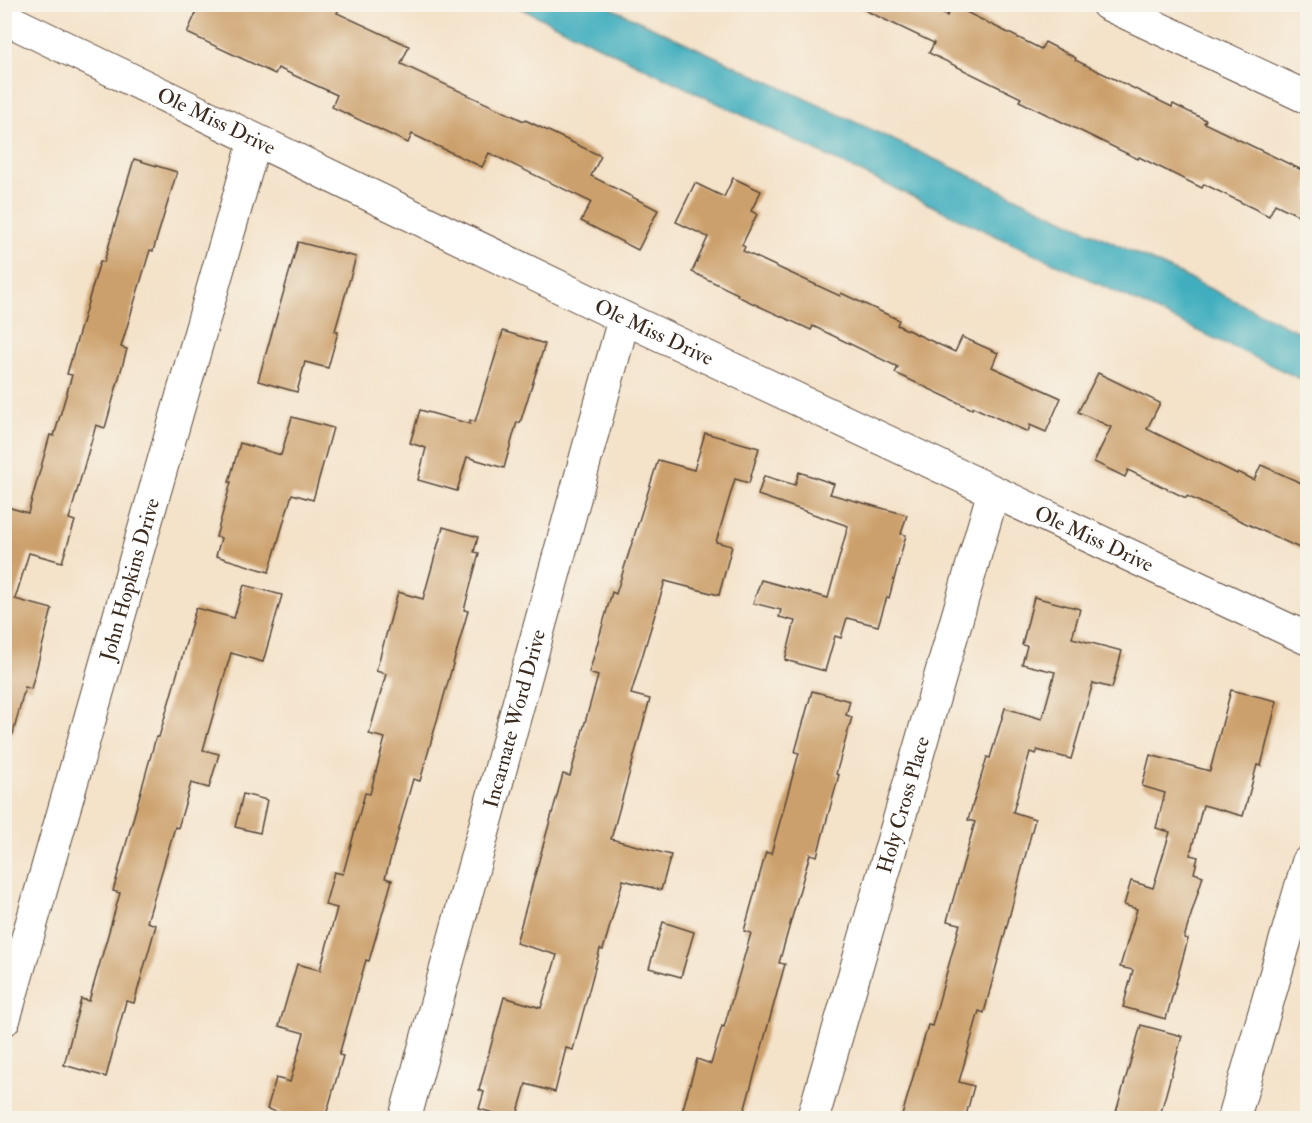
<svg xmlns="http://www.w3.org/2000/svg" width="1312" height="1123" viewBox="0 0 1312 1123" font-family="'IM FELL Double Pica',serif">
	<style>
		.water { fill: #40aebe; stroke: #3e6c6e; stroke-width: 1.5 }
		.building { fill: #cca06c }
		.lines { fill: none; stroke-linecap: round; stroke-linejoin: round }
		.minor-casing { stroke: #574638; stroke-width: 34 }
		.minor { stroke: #fff; stroke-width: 32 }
		.labels { text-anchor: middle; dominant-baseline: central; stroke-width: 4.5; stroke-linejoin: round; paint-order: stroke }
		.street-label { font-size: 21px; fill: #3b2a1e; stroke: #f7f3e8 }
	</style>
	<rect width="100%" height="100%" fill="#f7f3e8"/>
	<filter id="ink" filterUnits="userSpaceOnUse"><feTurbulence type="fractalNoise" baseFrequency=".0167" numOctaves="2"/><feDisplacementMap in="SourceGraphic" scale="12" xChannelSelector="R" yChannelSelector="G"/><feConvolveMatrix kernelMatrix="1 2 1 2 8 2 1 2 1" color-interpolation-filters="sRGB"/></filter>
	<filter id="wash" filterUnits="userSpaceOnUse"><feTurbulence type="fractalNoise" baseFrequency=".008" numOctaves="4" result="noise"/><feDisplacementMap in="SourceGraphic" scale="24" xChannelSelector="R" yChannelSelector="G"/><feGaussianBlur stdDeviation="1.35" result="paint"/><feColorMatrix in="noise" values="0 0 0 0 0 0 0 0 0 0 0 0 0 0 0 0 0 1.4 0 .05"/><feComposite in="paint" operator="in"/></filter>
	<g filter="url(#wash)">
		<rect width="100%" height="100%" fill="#f4e2c9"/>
		<path class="water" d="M514 5H605L1180 274 1307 336V382L875 179Z"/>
		<g id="blocks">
			<g class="building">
				<path d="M200 4H341L337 13 409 46 401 64 524 121 525 120 601 156 591 176 658 210 638 250 581 221 591 202 489 153 482 167 412 134 408 143 332 107 337 95 278 68 275 74 187 33Z"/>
				<path d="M852 4H922L947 16 952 5 1041 49 1045 42 1076 58 1075 60 1172 107 1173 104 1206 120 1204 123 1308 173V220L1275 204 1269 216 1204 184 1202 188 1139 157 1138 159 1019 101 1021 98 929 53 934 43Z"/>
				<path d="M134 159 177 172 153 251 150 250 121 347 127 349 105 428 96 425 69 519 75 521 62 562 29 553 15 599 52 609 31 689 25 687 13 734 4 733 6 611H4V506L28 513 50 435 54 436 72 375 67 374 100 261 104 262Z"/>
				<path d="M733 178 761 191 751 211 757 214 742 245 745 247 743 251 840 296 841 293 899 320 897 325 955 352 962 337 998 353 992 367 1061 398 1046 432 1030 425 1028 432 973 407 972 409 895 373 898 367 813 326 811 330 737 296 738 294 692 272 708 237 676 222 695 183 724 197Z"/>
				<path d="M298 242 356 257 335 331 338 332 328 368 305 362 297 392 258 381Z"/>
				<path d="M503 331 545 344 520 423 517 422 504 468 467 457 457 491 418 480 426 448 410 443 420 410 470 424V420L475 422Z"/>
				<path d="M1098 373 1160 403 1147 429 1237 474 1238 472 1254 480 1261 465 1308 486V552L1187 496 1186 498 1128 470 1125 477 1094 462 1111 427 1078 412Z"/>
				<path d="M292 417 333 428 313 500 292 494 269 572 216 556 221 538 216 537 231 482H229L240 443 281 455Z"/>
				<path d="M705 433 759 448 749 483 735 479 716 542 732 546 719 595 665 581 631 694 650 699 611 839 671 855 661 890 623 880 603 950 600 949 573 1050 566 1048 555 1092 526 1084 516 1119 479 1109 484 1092 479 1090 504 997 541 1008 557 955 516 943 563 774 570 776 598 676 589 673 612 592 616 594 658 460 694 470Z"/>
				<path d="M799 472 834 484 830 494 907 515 901 534 906 535 889 598 887 597 878 626 847 618 841 638 835 636 825 671 785 660 795 621 779 617 781 610 753 603 761 580 828 598 848 526 758 495 764 476 795 485Z"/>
				<path d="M443 527 478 537 474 552 479 553 464 610 468 611 420 781 413 779 385 878 392 880 369 961 366 960 339 1055 343 1056 325 1119H279L281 1113 267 1109 276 1078 290 1082 304 1033 279 1026 297 964 320 970 337 908 325 905 334 872 343 874 365 793 370 794 385 738 369 734 386 674 376 671 398 592 423 599Z"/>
				<path d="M244 585 282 595 263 662 231 653 203 750 219 754 209 788 191 783 178 828 175 827 147 922 156 925 134 1003 126 1001 106 1077 64 1065 81 999 89 1001 120 893 113 891 156 737H159L196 608 234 618Z"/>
				<path d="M1034 597 1080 609 1072 638 1122 651 1112 688 1093 683 1071 759 1037 750 1036 754 1030 752 1013 812 1035 819 984 1013 979 1011 959 1082 974 1086 965 1119H901L928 1025 932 1026 960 924 947 921 975 822 968 820 987 757 990 758 1005 708 1042 719 1055 672 1022 664 1027 646 1022 645Z"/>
				<path d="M1231 690 1277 701 1261 766 1257 765 1243 816 1203 805 1190 855 1198 857 1194 873 1203 876 1184 938 1188 939 1166 1019 1123 1007 1133 970 1120 967 1137 909 1124 905 1131 881 1153 888 1170 832 1156 828 1165 793 1142 786 1150 755 1210 771Z"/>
				<path d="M812 691 850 701 846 715 852 717 836 774 839 775 817 856 810 854 779 963 785 964 742 1119H680L697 1059 711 1064 722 1026 724 1027 751 933 744 931 766 852 771 854 799 753 795 752Z"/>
				<path d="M243 794 267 800 260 833 235 827Z"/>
				<path d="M663 922 694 932 681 977 649 968Z"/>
				<path d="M1141 1025 1182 1036 1159 1119H1114Z"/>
			</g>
		</g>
	</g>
	<g filter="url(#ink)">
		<use href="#blocks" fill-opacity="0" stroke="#574638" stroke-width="1.5"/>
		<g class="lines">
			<defs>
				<g id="minor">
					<path d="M1107 4 1308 98"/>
					<path id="s1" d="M4 18 624 318 1308 639"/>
					<path id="s2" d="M4 1020 255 140"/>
					<path id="s3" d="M405 1118 624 318"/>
					<path id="s4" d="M813 1118 993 493"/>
					<path d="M1234 1118 1308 862"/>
				</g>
			</defs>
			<use href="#minor" class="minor-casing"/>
			<use href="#minor" class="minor"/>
		</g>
	</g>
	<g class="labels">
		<g class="street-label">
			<text stroke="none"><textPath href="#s1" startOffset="236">Ole Miss Drive</textPath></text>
			<text stroke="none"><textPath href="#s1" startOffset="722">Ole Miss Drive</textPath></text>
			<text stroke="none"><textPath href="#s1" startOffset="1208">Ole Miss Drive</textPath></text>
			<text stroke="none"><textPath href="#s2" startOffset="458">John Hopkins Drive</textPath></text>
			<text stroke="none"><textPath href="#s3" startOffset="414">Incarnate Word Drive</textPath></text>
			<text stroke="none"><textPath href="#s4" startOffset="326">Holy Cross Place</textPath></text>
		</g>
	</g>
	<rect width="1312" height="1123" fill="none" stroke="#f7f3e8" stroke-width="24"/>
</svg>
